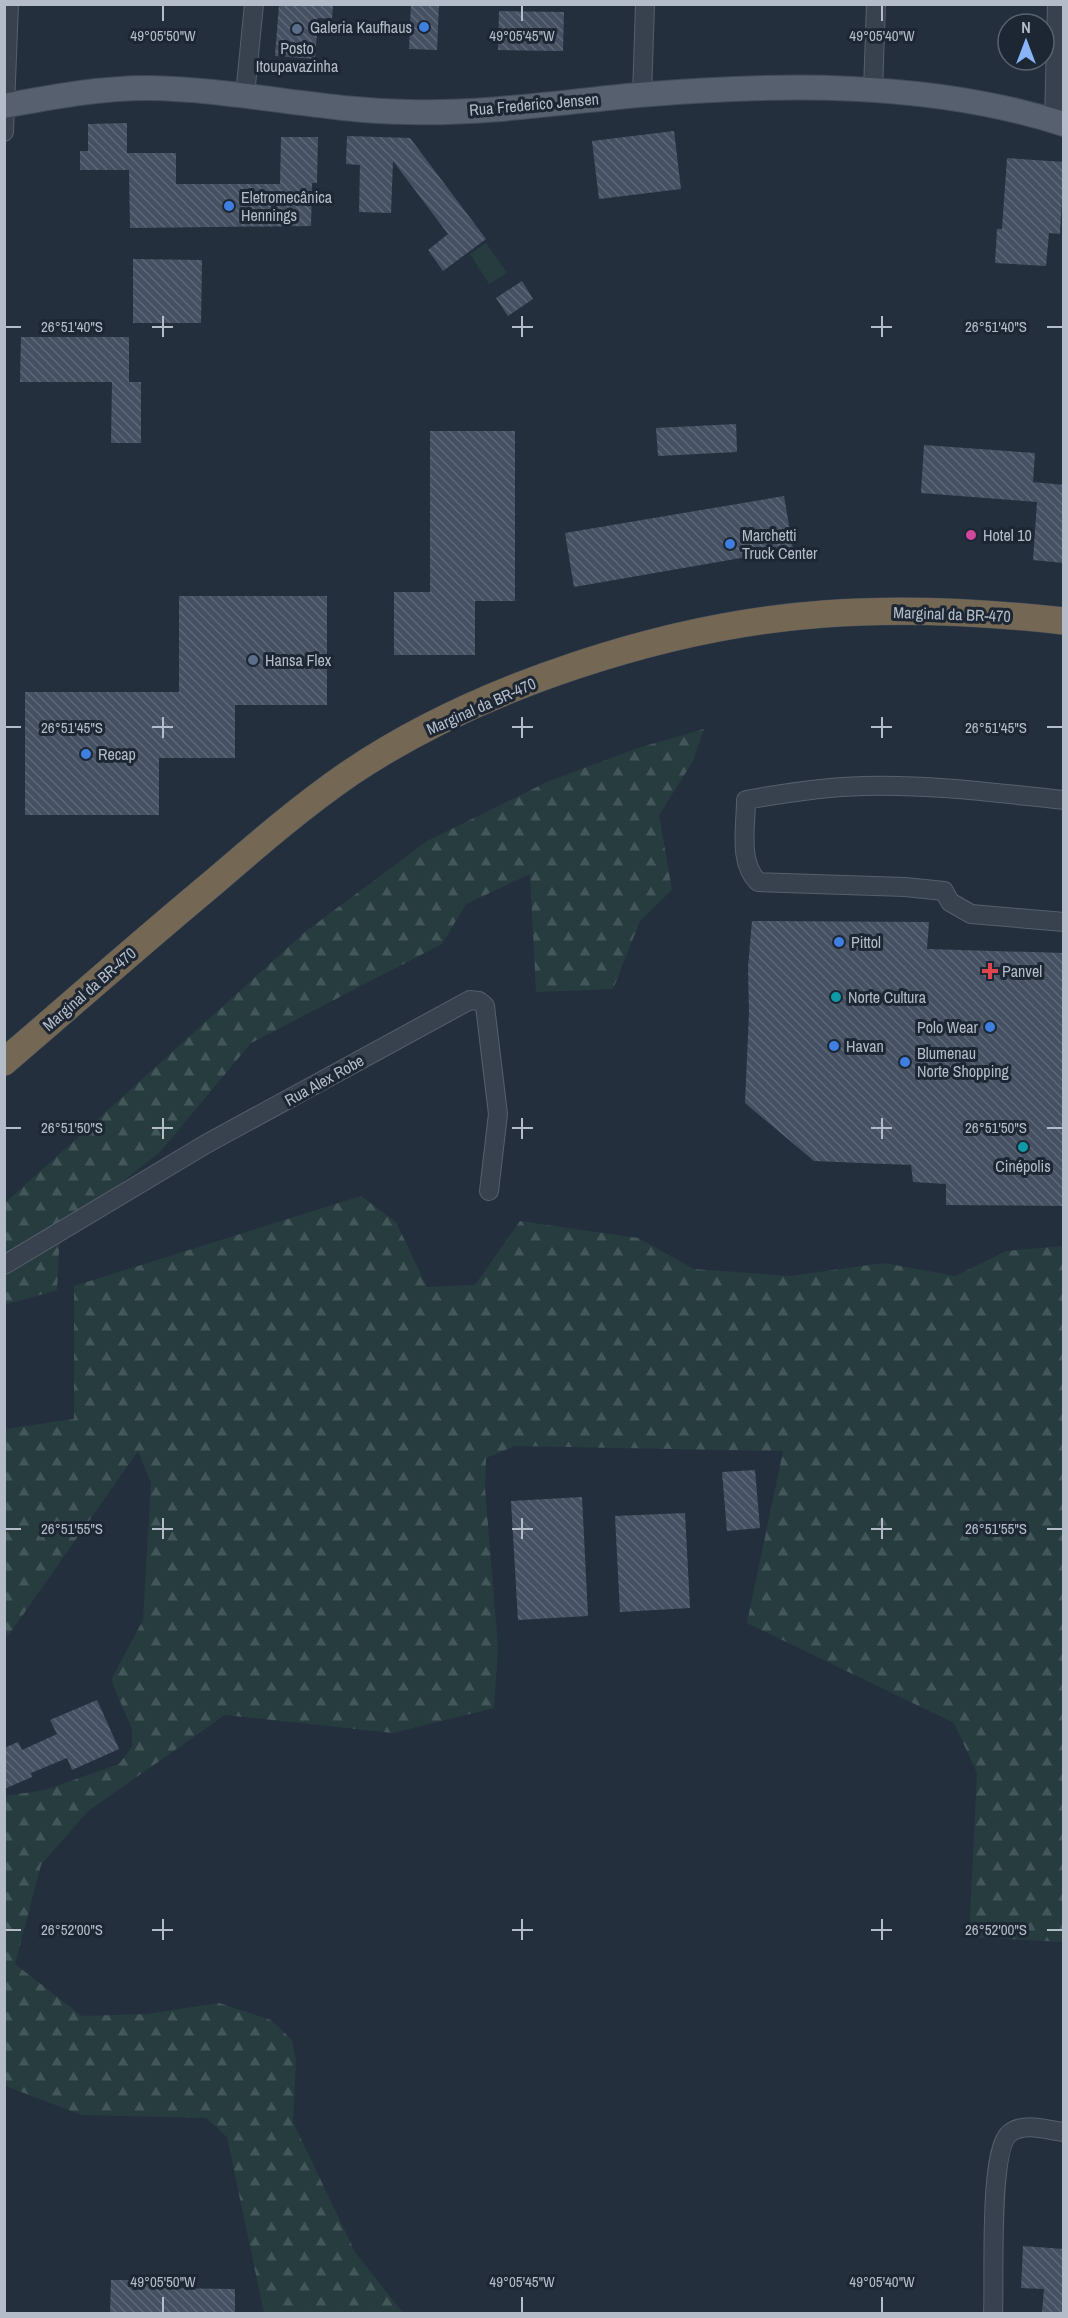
<svg xmlns="http://www.w3.org/2000/svg" width="1068" height="2318" viewBox="0 0 1068 2318" font-family="'Archivo Narrow',sans-serif">
	<style>
		.forest { fill: url(#forest-firs) }
		.pitch { fill: #263c3f }
		.building { fill: url(#building-back-hatch) }
		.lines { fill: none; stroke-linecap: round; stroke-linejoin: round }
		.minor-casing { stroke: #565f6c; stroke-width: 20 }
		.major-casing { stroke: #414a57; stroke-width: 26 }
		.highway-casing { stroke: #434c59; stroke-width: 28 }
		.minor { stroke: #38414e; stroke-width: 18 }
		.major { stroke: #56606e; stroke-width: 24 }
		.highway { stroke: #746855; stroke-width: 27 }
		.ticks { fill: none; stroke: #b4bcc9; stroke-width: 2 }
		.shop-dot { fill: #3f7fe0; stroke: #1d2633; stroke-width: 2 }
		.service-dot { fill: #5c6f8a; stroke: #1d2633; stroke-width: 2 }
		.hotel-dot { fill: #d1479c; stroke: #1d2633; stroke-width: 2 }
		.health-dot { fill: #e0444e; stroke: #1d2633; stroke-width: 2 }
		.culture-dot { fill: #0f9aa8; stroke: #1d2633; stroke-width: 2 }
		.labels { text-anchor: middle; dominant-baseline: central; stroke-width: 6; stroke-linejoin: round; paint-order: stroke }
		.poi-label { font-size: 16px; fill: #b4bcc9; stroke: #1d2633; text-anchor: start }
		.street-label { font-size: 16px; fill: #b4bcc9; stroke: #1d2633 }
		.ticks-label { font-size: 15px; text-anchor: middle; fill: #b4bcc9; stroke: #1d2633; stroke-width: 6; stroke-linejoin: round; paint-order: stroke }
	</style>
	<defs>
		<pattern id="forest-firs" width="22" height="20" patternUnits="userSpaceOnUse" patternTransform="scale(1.5)"><rect width="22" height="20" fill="#263c3f"/><path d="M5 1l3.5 6h-7zM16 11l3.5 6h-7z" fill="#435659"/></pattern>
		<pattern id="building-back-hatch" width="6" height="6" patternUnits="userSpaceOnUse" patternTransform="scale(1.5)"><rect width="6" height="6" fill="#455162"/><path d="M-1 5l2 2M0 0l6 6M5-1l2 2" fill="none" stroke="#5d6877"/></pattern>
	</defs>
	<rect width="100%" height="100%" fill="#242f3e"/>
	<g class="forest">
		<path d="M704 729 693 761 659 815 672 890 640 921 613 989 536 992 530 874 466 904 442 944 251 1043 160 1152 60 1231 57 1290 5 1305V1203L305 932 427 841 549 781 638 748Z"/>
		<path d="M361 1196 396 1222 427 1287 475 1285 520 1221 638 1238 694 1269 790 1276 884 1263 955 1276 1006 1251 1063 1246V1942L969 1937 977 1773 954 1723 747 1623 783 1451 515 1446 486 1458 485 1488 498 1648 494 1708 393 1733 225 1715 88 1811 41 1865 15 1964 82 2016 146 2014 219 2003 271 2020 292 2040 296 2061 293 2122 355 2252 403 2313H264L227 2137 206 2118 82 2115 8 2087 5 2081V1796L45 1790 119 1764 132 1747V1729L111 1680 143 1620 151 1483 138 1451 8 1636 4 1634 5 1429 74 1419V1286Z"/>
	</g>
	<path class="pitch" d="M486 243 507 273 489 284 470 254Z"/>
	<g class="building">
		<path d="M279 4H333L332 19 318 18 315 59 275 56Z"/>
		<path d="M411 4H439L437 50 409 49Z"/>
		<path d="M499 11 564 12 563 51 498 50Z"/>
		<path d="M127 123V153H176V184H280L281 137H318L317 183H312L311 226 130 228 129 170H80V151H88V124Z"/>
		<path d="M674 131 681 189 599 199 592 141Z"/>
		<path d="M347 136 410 138 486 239 443 271 428 250 448 234 393 161 391 213 359 212 360 165 346 164Z"/>
		<path d="M1007 158 1064 162 1060 234 1049 233 1046 266 995 263 997 229H1002Z"/>
		<path d="M133 259 202 260 201 323H133Z"/>
		<path d="M522 281 533 299 508 316 496 298Z"/>
		<path d="M21 337H129V382H141V443H111L112 382H20Z"/>
		<path d="M736 424 737 452 658 456 656 428Z"/>
		<path d="M430 431H515V601H475V655H394V592H430Z"/>
		<path d="M924 445 1035 453 1033 482 1064 485V563L1033 560 1037 502 921 493Z"/>
		<path d="M784 496 793 549 574 587 565 533Z"/>
		<path d="M179 596H327V705H235V758H159V815H25V692H179Z"/>
		<path d="M752 921 929 922 927 949 1064 953V1206L946 1205V1184L913 1182 911 1165 814 1161 745 1103 749 1013 748 967Z"/>
		<path d="M755 1470 760 1528 727 1531 722 1472Z"/>
		<path d="M582 1497 588 1616 518 1620 511 1501Z"/>
		<path d="M685 1513 690 1608 620 1612 615 1516Z"/>
		<path d="M97 1700 119 1749 72 1770 67 1758 31 1773 32 1777 4 1789V1748L18 1742 22 1750 57 1734 50 1720Z"/>
		<path d="M1023 2246 1064 2249V2313H1042L1044 2289 1021 2288Z"/>
		<path d="M111 2280H155V2288L235 2289V2313H110Z"/>
	</g>
	<g class="lines">
		<defs>
			<g id="minor">
				<path d="M873 91 876 4"/>
				<path d="M245 95 254 4"/>
				<path d="M642 95 645 4"/>
				<path d="M1054 121 1057 4"/>
				<path d="M4 132 9 4"/>
				<path d="M1064 800C997 793 930 784 863 786 824 787 785 793 746 800 746 827 738 862 758 882L905 887 944 891 950 902 971 914 1064 922"/>
				<path d="M4 1265 206 1144 470 1000 479 1001 485 1006 498 1114 489 1191"/>
				<path d="M993 2314C995 2281 988 2149 1010 2133 1024 2122 1047 2130 1064 2132"/>
			</g>
			<path id="major" d="M4 106C52 97 99 88 148 88 235 89 321 111 409 112 486 114 562 102 638 95 778 83 929 81 1064 124"/>
			<path id="highway" d="M4 1062C74 1002 143 941 214 882 258 844 302 806 350 773 479 686 669 625 824 614 905 608 983 612 1064 621"/>
		</defs>
		<use href="#minor" class="minor-casing"/>
		<use href="#major" class="major-casing"/>
		<use href="#highway" class="highway-casing"/>
		<use href="#minor" class="minor"/>
		<use href="#major" class="major"/>
		<use href="#highway" class="highway"/>
	</g>
	<path class="ticks" d="M163 6V21M522 6V21M882 6V21M163 316V337M522 316V337M882 316V337M6 327H21M152 327H173M512 327H533M871 327H892M1047 327H1062M163 717V738M522 717V738M882 717V738M6 727H21M152 727H173M512 727H533M871 727H892M1047 727H1062M163 1118V1139M522 1118V1139M882 1118V1139M6 1128H21M152 1128H173M512 1128H533M871 1128H892M1047 1128H1062M163 1518V1539M522 1518V1539M882 1518V1539M6 1529H21M152 1529H173M512 1529H533M871 1529H892M1047 1529H1062M163 1919V1940M522 1919V1940M882 1919V1940M6 1930H21M152 1930H173M512 1930H533M871 1930H892M1047 1930H1062M163 2297V2312M522 2297V2312M882 2297V2312"/>
	<g class="shop-dot">
		<circle cx="424" cy="27" r="6"/>
		<circle cx="229" cy="206" r="6"/>
		<circle cx="730" cy="544" r="6"/>
		<circle cx="86" cy="754" r="6"/>
		<circle cx="839" cy="942" r="6"/>
		<circle cx="990" cy="1027" r="6"/>
		<circle cx="834" cy="1046" r="6"/>
		<circle cx="905" cy="1062" r="6"/>
	</g>
	<g class="service-dot">
		<circle cx="297" cy="29" r="6"/>
		<circle cx="253" cy="660" r="6"/>
	</g>
	<circle class="hotel-dot" cx="971" cy="535" r="6"/>
	<path class="health-dot" d="M987 962h6v6h6v6h-6v6h-6v-6h-6v-6h6z"/>
	<g class="culture-dot">
		<circle cx="836" cy="997" r="6"/>
		<circle cx="1023" cy="1147" r="6"/>
	</g>
	<g class="labels">
		<g class="poi-label">
			<text x="412" y="27" text-anchor="end">Galeria Kaufhaus</text>
			<text x="297" y="48" text-anchor="middle">Posto<tspan x="297" dy="18">Itoupavazinha</tspan></text>
			<text x="241" y="197">Eletromecânica<tspan x="241" dy="18">Hennings</tspan></text>
			<text x="742" y="535">Marchetti<tspan x="742" dy="18">Truck Center</tspan></text>
			<text x="983" y="535">Hotel 10</text>
			<text x="265" y="660">Hansa Flex</text>
			<text x="98" y="754">Recap</text>
			<text x="851" y="942">Pittol</text>
			<text x="1002" y="971">Panvel</text>
			<text x="848" y="997">Norte Cultura</text>
			<text x="978" y="1027" text-anchor="end">Polo Wear</text>
			<text x="846" y="1046">Havan</text>
			<text x="917" y="1053">Blumenau<tspan x="917" dy="18">Norte Shopping</tspan></text>
			<text x="1023" y="1166" text-anchor="middle">Cinépolis</text>
		</g>
		<g class="street-label">
			<text transform="translate(534 104) rotate(-5)">Rua Frederico Jensen</text>
			<text transform="translate(952 614) rotate(2)">Marginal da BR-470</text>
			<text transform="translate(481 706) rotate(-24)">Marginal da BR-470</text>
			<text transform="translate(89 989) rotate(-41)">Marginal da BR-470</text>
			<text transform="translate(324 1080) rotate(-29)">Rua Alex Robe</text>
		</g>
	</g>
	<g class="ticks-label">
		<text x="163" y="41">49°05'50"W</text>
		<text x="522" y="41">49°05'45"W</text>
		<text x="882" y="41">49°05'40"W</text>
		<text x="72" y="332">26°51'40"S</text>
		<text x="996" y="332">26°51'40"S</text>
		<text x="72" y="733">26°51'45"S</text>
		<text x="996" y="733">26°51'45"S</text>
		<text x="72" y="1133">26°51'50"S</text>
		<text x="996" y="1133">26°51'50"S</text>
		<text x="72" y="1534">26°51'55"S</text>
		<text x="996" y="1534">26°51'55"S</text>
		<text x="72" y="1935">26°52'00"S</text>
		<text x="996" y="1935">26°52'00"S</text>
		<text x="163" y="2287">49°05'50"W</text>
		<text x="522" y="2287">49°05'45"W</text>
		<text x="882" y="2287">49°05'40"W</text>
	</g>
	<rect width="1068" height="2318" fill="none" stroke="#b4bcc9" stroke-width="12"/>
	<g transform="translate(1026 42)"><circle r="28" fill="#1d2633" stroke="#59626f" stroke-width="1.5"/>
	<path d="M0-4.5L10 22L0 15L-10 22Z" fill="#8ab4f8"/>
	<text y="-9" font-size="16" font-weight="bold" text-anchor="middle" fill="#b4bcc9">N</text>
	</g>
</svg>
